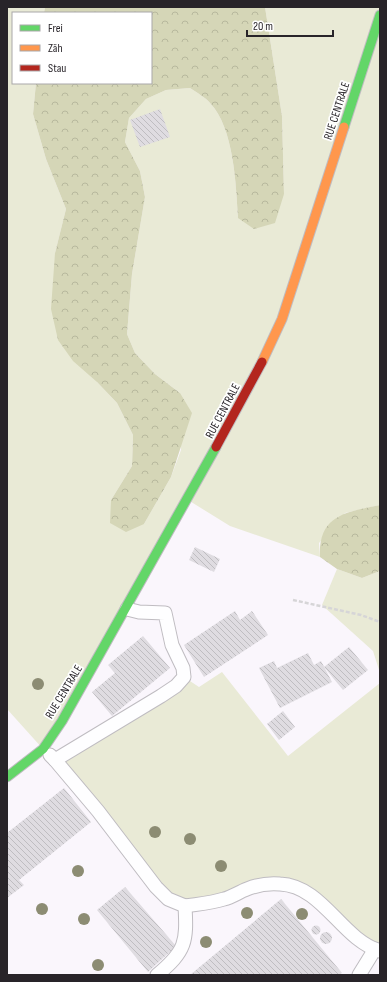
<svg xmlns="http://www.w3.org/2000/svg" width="387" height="982" viewBox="0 0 387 982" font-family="'Sofia Sans Condensed',sans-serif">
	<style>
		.green { fill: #e9ead6 }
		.forest { fill: url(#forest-crowns) }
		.building { fill: url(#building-back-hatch) }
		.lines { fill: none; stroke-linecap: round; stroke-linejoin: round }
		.lane-casing { stroke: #bfbcc1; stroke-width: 15 }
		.fast-casing { stroke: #bfbcc1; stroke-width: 11 }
		.slow-casing { stroke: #bfbcc1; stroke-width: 11 }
		.jam-casing { stroke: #bfbcc1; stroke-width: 11 }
		.path { stroke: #d6d5d7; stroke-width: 2.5; stroke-dasharray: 4 2; stroke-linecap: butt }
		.lane { stroke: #fefeff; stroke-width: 13 }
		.fast { stroke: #63d668; stroke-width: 9 }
		.slow { stroke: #ff974d; stroke-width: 9 }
		.jam { stroke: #b3261e; stroke-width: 9 }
		.tree { fill: #8c8c73 }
		.labels { text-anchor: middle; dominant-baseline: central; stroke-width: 3.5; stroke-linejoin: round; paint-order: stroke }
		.street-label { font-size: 12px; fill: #282429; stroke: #fff }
	</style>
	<defs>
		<pattern id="forest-crowns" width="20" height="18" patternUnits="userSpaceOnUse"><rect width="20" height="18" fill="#d5d6b7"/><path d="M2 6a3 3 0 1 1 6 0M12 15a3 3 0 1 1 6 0" fill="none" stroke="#b7b89d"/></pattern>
		<pattern id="building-back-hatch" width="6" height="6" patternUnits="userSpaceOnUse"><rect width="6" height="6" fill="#dfdce1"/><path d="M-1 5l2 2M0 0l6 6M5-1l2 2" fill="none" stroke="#bfbdc1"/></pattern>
	</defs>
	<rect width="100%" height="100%" fill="#faf6fc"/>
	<g class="green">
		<path d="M7 7H45L44 13H13V83H36L33 114 46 159 66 209 55 253 97 382 117 403 133 435 132 466 111 500 144 524 171 477 181 450 180 393 155 374 135 353 127 334 132 274 145 197 140 171 125 142 129 118 146 99 166 90 190 88C197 93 205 97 210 103 234 128 236 185 238 218L284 194 282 116 265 7H380V505L345 513 319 543 320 557 230 526 188 500 43 749 7 709Z"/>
		<path d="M337 569 362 578 380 571V673L373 651 322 605Z"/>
		<path d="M222 672 288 756 380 683V951L308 892 281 884 205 903 168 899 55 760 184 677 199 687Z"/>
	</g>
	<g class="forest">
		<path d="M45 7H265L282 116 284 194 275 223 254 229 238 218C236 185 234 128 210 103 205 97 197 93 190 88L166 90 146 99 129 118 125 142 140 171 145 197 132 274 127 334 135 353 155 374 180 393 192 413 171 477 144 524 126 532 110 523 111 500 132 466 133 435 117 403 97 382 73 361 58 340 51 309 55 253 66 209 46 159 33 114 36 83H151V13H44Z"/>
		<path d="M380 505V571L362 578 337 569 320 557C318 515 346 512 380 505Z"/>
	</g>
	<g class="building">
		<path d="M160 109 170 137 140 147 130 120Z"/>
		<path d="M195 547 220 559 214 572 189 560Z"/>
		<path d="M235 611 240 620 252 611 268 635 204 677 184 645Z"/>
		<path d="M143 636 170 668 112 716 92 692 115 673 108 665Z"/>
		<path d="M349 647 368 670 343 690 324 667Z"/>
		<path d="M308 653 314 665 321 661 332 682 280 708 259 668 274 661 277 668Z"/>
		<path d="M283 711 295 727 279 740 267 724Z"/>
		<path d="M64 788 91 822 19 880 24 885 7 898V833Z"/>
		<path d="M125 887 176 946 148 972 97 910Z"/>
		<path d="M281 899 342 973 339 975H190Z"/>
		<circle cx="316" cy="930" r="4.5"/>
		<circle cx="326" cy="938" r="6"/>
	</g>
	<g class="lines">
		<defs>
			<g id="lane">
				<path d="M50 755 55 760 161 696 176 686 184 677 183 668 172 645 165 613 139 612 127 609"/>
				<path d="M55 760 98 811 156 887 168 899 185 906C187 942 186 951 157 975"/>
				<path d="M185 906C198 904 212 903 224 899 232 897 239 892 247 889 257 885 269 883 280 884 323 886 341 939 380 951"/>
				<path d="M359 975 375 949"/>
			</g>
			<g id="fast">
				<path d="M344 127 380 15"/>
				<path d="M7 777 43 749 62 721 216 447"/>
			</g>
			<path id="slow" d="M262 362 282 319 344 127"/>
			<path id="jam" d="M216 447 262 362"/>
		</defs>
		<use href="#lane" class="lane-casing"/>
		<use href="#fast" class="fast-casing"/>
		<use href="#slow" class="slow-casing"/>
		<use href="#jam" class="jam-casing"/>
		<path class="path" d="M293 600 361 615 380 622"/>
		<use href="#lane" class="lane"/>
		<use href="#fast" class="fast"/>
		<use href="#slow" class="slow"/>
		<use href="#jam" class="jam"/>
	</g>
	<g class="tree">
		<circle cx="38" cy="684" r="6"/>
		<circle cx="155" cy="832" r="6"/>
		<circle cx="190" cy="839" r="6"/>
		<circle cx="221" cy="866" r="6"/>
		<circle cx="78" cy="871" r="6"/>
		<circle cx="42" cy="909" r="6"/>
		<circle cx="247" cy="913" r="6"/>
		<circle cx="302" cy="914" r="6"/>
		<circle cx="84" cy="919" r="6"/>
		<circle cx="206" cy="942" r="6"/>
		<circle cx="98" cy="965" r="6"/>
	</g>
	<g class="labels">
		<g class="street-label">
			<text transform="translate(337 111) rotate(-72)">RUE CENTRALE</text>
			<text transform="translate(223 411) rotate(-62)">RUE CENTRALE</text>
			<text transform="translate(64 692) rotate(-59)">RUE CENTRALE</text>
		</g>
	</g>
	<rect width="387" height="982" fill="none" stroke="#282429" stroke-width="16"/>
	<rect x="12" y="12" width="140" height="72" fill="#ffffff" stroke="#a9a7a9"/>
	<rect x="20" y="25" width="20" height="6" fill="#63d668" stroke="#a9a7a9"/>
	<text x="48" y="32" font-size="12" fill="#282429">Frei</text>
	<rect x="20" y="45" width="20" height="6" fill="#ff974d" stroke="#a9a7a9"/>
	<text x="48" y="52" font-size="12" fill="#282429">Zäh</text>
	<rect x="20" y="65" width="20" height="6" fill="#b3261e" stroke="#a9a7a9"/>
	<text x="48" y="72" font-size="12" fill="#282429">Stau</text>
	<path d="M247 30v6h86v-6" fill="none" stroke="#282429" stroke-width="2"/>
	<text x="253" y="30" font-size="12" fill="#282429" stroke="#ffffff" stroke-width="3" paint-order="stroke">20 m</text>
</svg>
